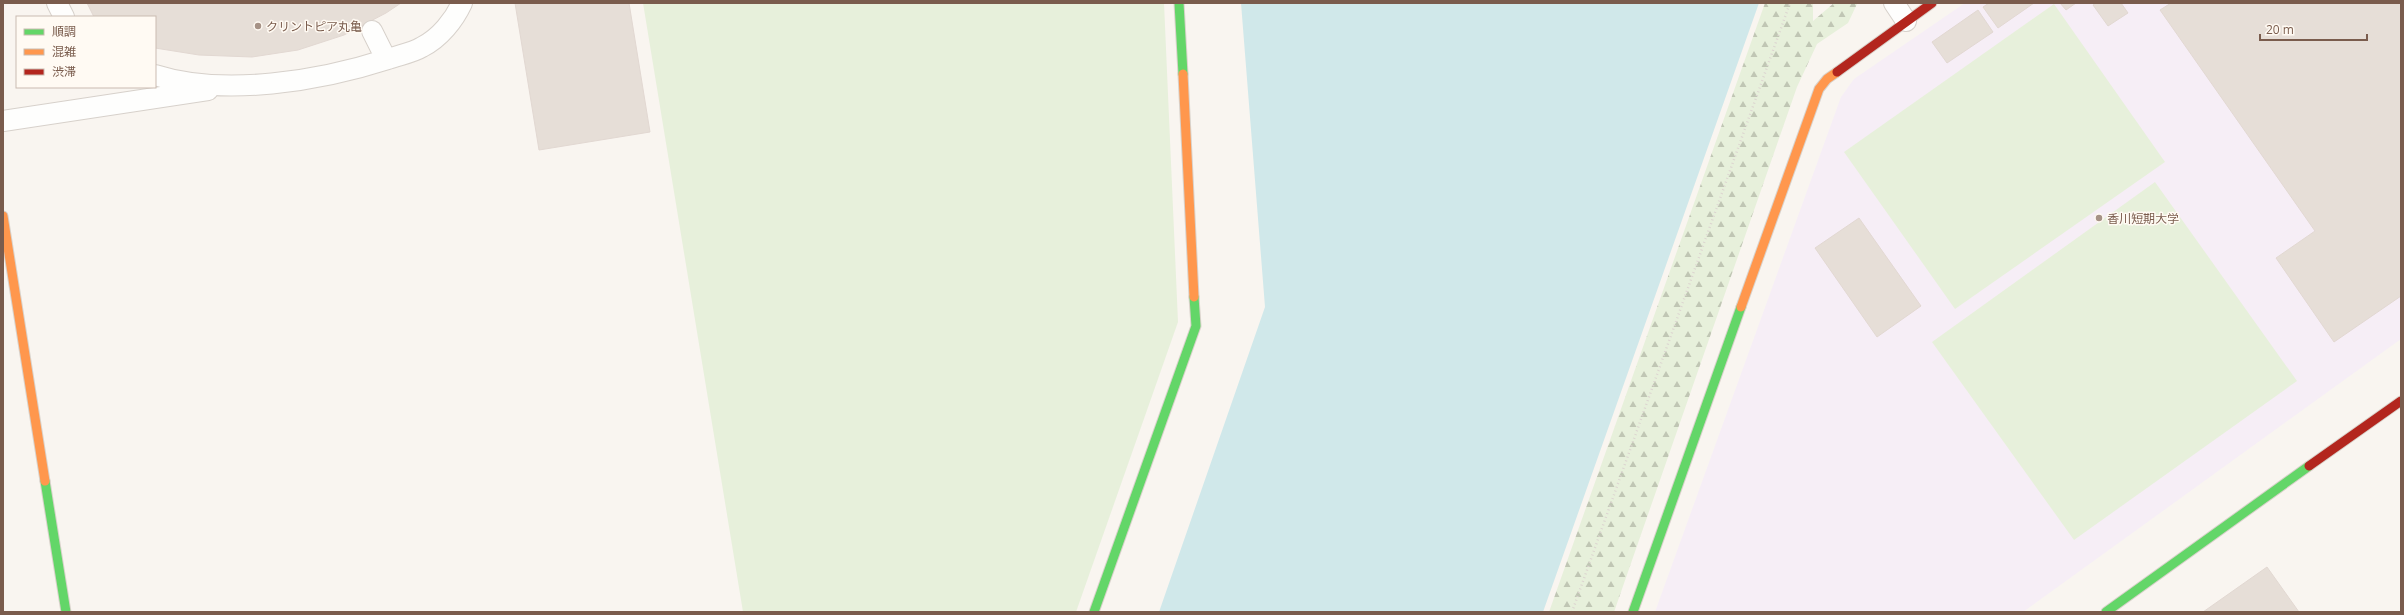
<svg xmlns="http://www.w3.org/2000/svg" width="2404" height="615" viewBox="0 0 2404 615" font-family="'Open Sans','Noto Sans JP',sans-serif">
	<style>
		.education { fill: #f6eef6 }
		.green { fill: #e7f0db }
		.forest { fill: url(#forest-firs) }
		.water { fill: #d0e8ea }
		.building { fill: #e6ded7; stroke: #e2d8d2 }
		.lines { fill: none; stroke-linecap: round; stroke-linejoin: round }
		.lane-casing { stroke: #d7d1cb; stroke-width: 22 }
		.fast-casing { stroke: #d9d2cb; stroke-width: 11 }
		.slow-casing { stroke: #d9d2cb; stroke-width: 11 }
		.jam-casing { stroke: #d9d2cb; stroke-width: 11 }
		.path { stroke: #dcd5d0; stroke-width: 2.5; stroke-dasharray: 1 3; stroke-linecap: butt }
		.lane { stroke: #fefefd; stroke-width: 20 }
		.fast { stroke: #63d668; stroke-width: 9 }
		.slow { stroke: #ff974d; stroke-width: 9 }
		.jam { stroke: #b3261e; stroke-width: 9 }
		.poi-dot { fill: #a69286; stroke: #fffaf3; stroke-width: 1.5 }
		.labels { text-anchor: middle; dominant-baseline: central; stroke-width: 3; stroke-linejoin: round; paint-order: stroke }
		.poi-label { font-size: 12px; fill: #7a5c4d; stroke: #fffaf3; text-anchor: start }
	</style>
	<defs>
		<pattern id="forest-firs" width="22" height="20" patternUnits="userSpaceOnUse"><rect width="22" height="20" fill="#e7f0db"/><path d="M5 1l3.5 6h-7zM16 11l3.5 6h-7z" fill="#c0c6b4"/></pattern>
	</defs>
	<rect width="100%" height="100%" fill="#f9f5f0"/>
	<path class="education" d="M1965 3H2401V339L2023 612H1655L1841 97 1854 79Z"/>
	<g class="green">
		<path d="M643 3H1164L1178 322 1076 612H743Z"/>
		<path d="M2054 4 2165 162 1955 309 1844 152Z"/>
		<path d="M2155 182 2297 381 2074 540 1932 342Z"/>
	</g>
	<path class="forest" d="M1765 3H1813V21L1834 3 1857 4 1848 23 1817 44 1797 87 1614 612H1549Z"/>
	<path class="water" d="M1241 3H1759L1543 612H1159L1265 307Z"/>
	<g class="building">
		<path d="M87 3H401L386 13 344 35 298 50 252 57 199 55 155 48V17H94Z"/>
		<path d="M515 3H629L650 132 539 150Z"/>
		<path d="M1989 3H2034L1998 28 1983 7Z"/>
		<path d="M2060 3H2076L2066 10Z"/>
		<path d="M2096 3H2121L2128 13 2108 26 2093 5Z"/>
		<path d="M2171 3H2401V296L2334 342 2276 258 2315 231 2160 10Z"/>
		<path d="M1978 10 1993 32 1947 63 1932 42Z"/>
		<path d="M1859 218 1921 306 1877 337 1815 248Z"/>
		<path d="M2267 567 2299 612H2203Z"/>
	</g>
	<g class="lines">
		<defs>
			<g id="lane">
				<path d="M57 3 64 17"/>
				<path d="M1894 3 1906 21"/>
				<path d="M372 31 386 59"/>
				<path d="M155 75C224 97 320 81 388 59 399 55 412 53 422 47 440 38 454 20 462 3"/>
				<path d="M3 121 208 90"/>
			</g>
			<g id="fast">
				<path d="M1179 3 1183 74"/>
				<path d="M45 481 66 612"/>
				<path d="M1094 612 1196 326 1194 297"/>
				<path d="M1633 612 1741 307"/>
				<path d="M2106 612 2309 466"/>
			</g>
			<g id="slow">
				<path d="M1183 74 1194 297"/>
				<path d="M3 216 45 481"/>
				<path d="M1741 307 1819 89 1827 79 1837 72"/>
			</g>
			<g id="jam">
				<path d="M1837 72 1932 3"/>
				<path d="M2309 466 2401 401"/>
			</g>
		</defs>
		<use href="#lane" class="lane-casing"/>
		<use href="#fast" class="fast-casing"/>
		<use href="#slow" class="slow-casing"/>
		<use href="#jam" class="jam-casing"/>
		<path class="path" d="M1572 612 1790 3"/>
		<use href="#lane" class="lane"/>
		<use href="#fast" class="fast"/>
		<use href="#slow" class="slow"/>
		<use href="#jam" class="jam"/>
	</g>
	<g class="poi-dot">
		<circle cx="258" cy="26" r="4"/>
		<circle cx="2099" cy="218" r="4"/>
	</g>
	<g class="labels">
		<g class="poi-label">
			<text x="266" y="26">クリントピア丸亀</text>
			<text x="2107" y="218">香川短期大学</text>
		</g>
	</g>
	<rect width="2404" height="615" fill="none" stroke="#7a5c4d" stroke-width="8"/>
	<rect x="16" y="16" width="140" height="72" fill="#fffaf3" stroke="#cabbb1"/>
	<rect x="24" y="29" width="20" height="6" fill="#63d668" stroke="#cabbb1"/>
	<text x="52" y="36" font-size="12" fill="#7a5c4d">順調</text>
	<rect x="24" y="49" width="20" height="6" fill="#ff974d" stroke="#cabbb1"/>
	<text x="52" y="56" font-size="12" fill="#7a5c4d">混雑</text>
	<rect x="24" y="69" width="20" height="6" fill="#b3261e" stroke="#cabbb1"/>
	<text x="52" y="76" font-size="12" fill="#7a5c4d">渋滞</text>
	<path d="M2260 34v6h107v-6" fill="none" stroke="#7a5c4d" stroke-width="2"/>
	<text x="2266" y="34" font-size="12" fill="#7a5c4d" stroke="#fffaf3" stroke-width="3" paint-order="stroke">20 m</text>
</svg>
